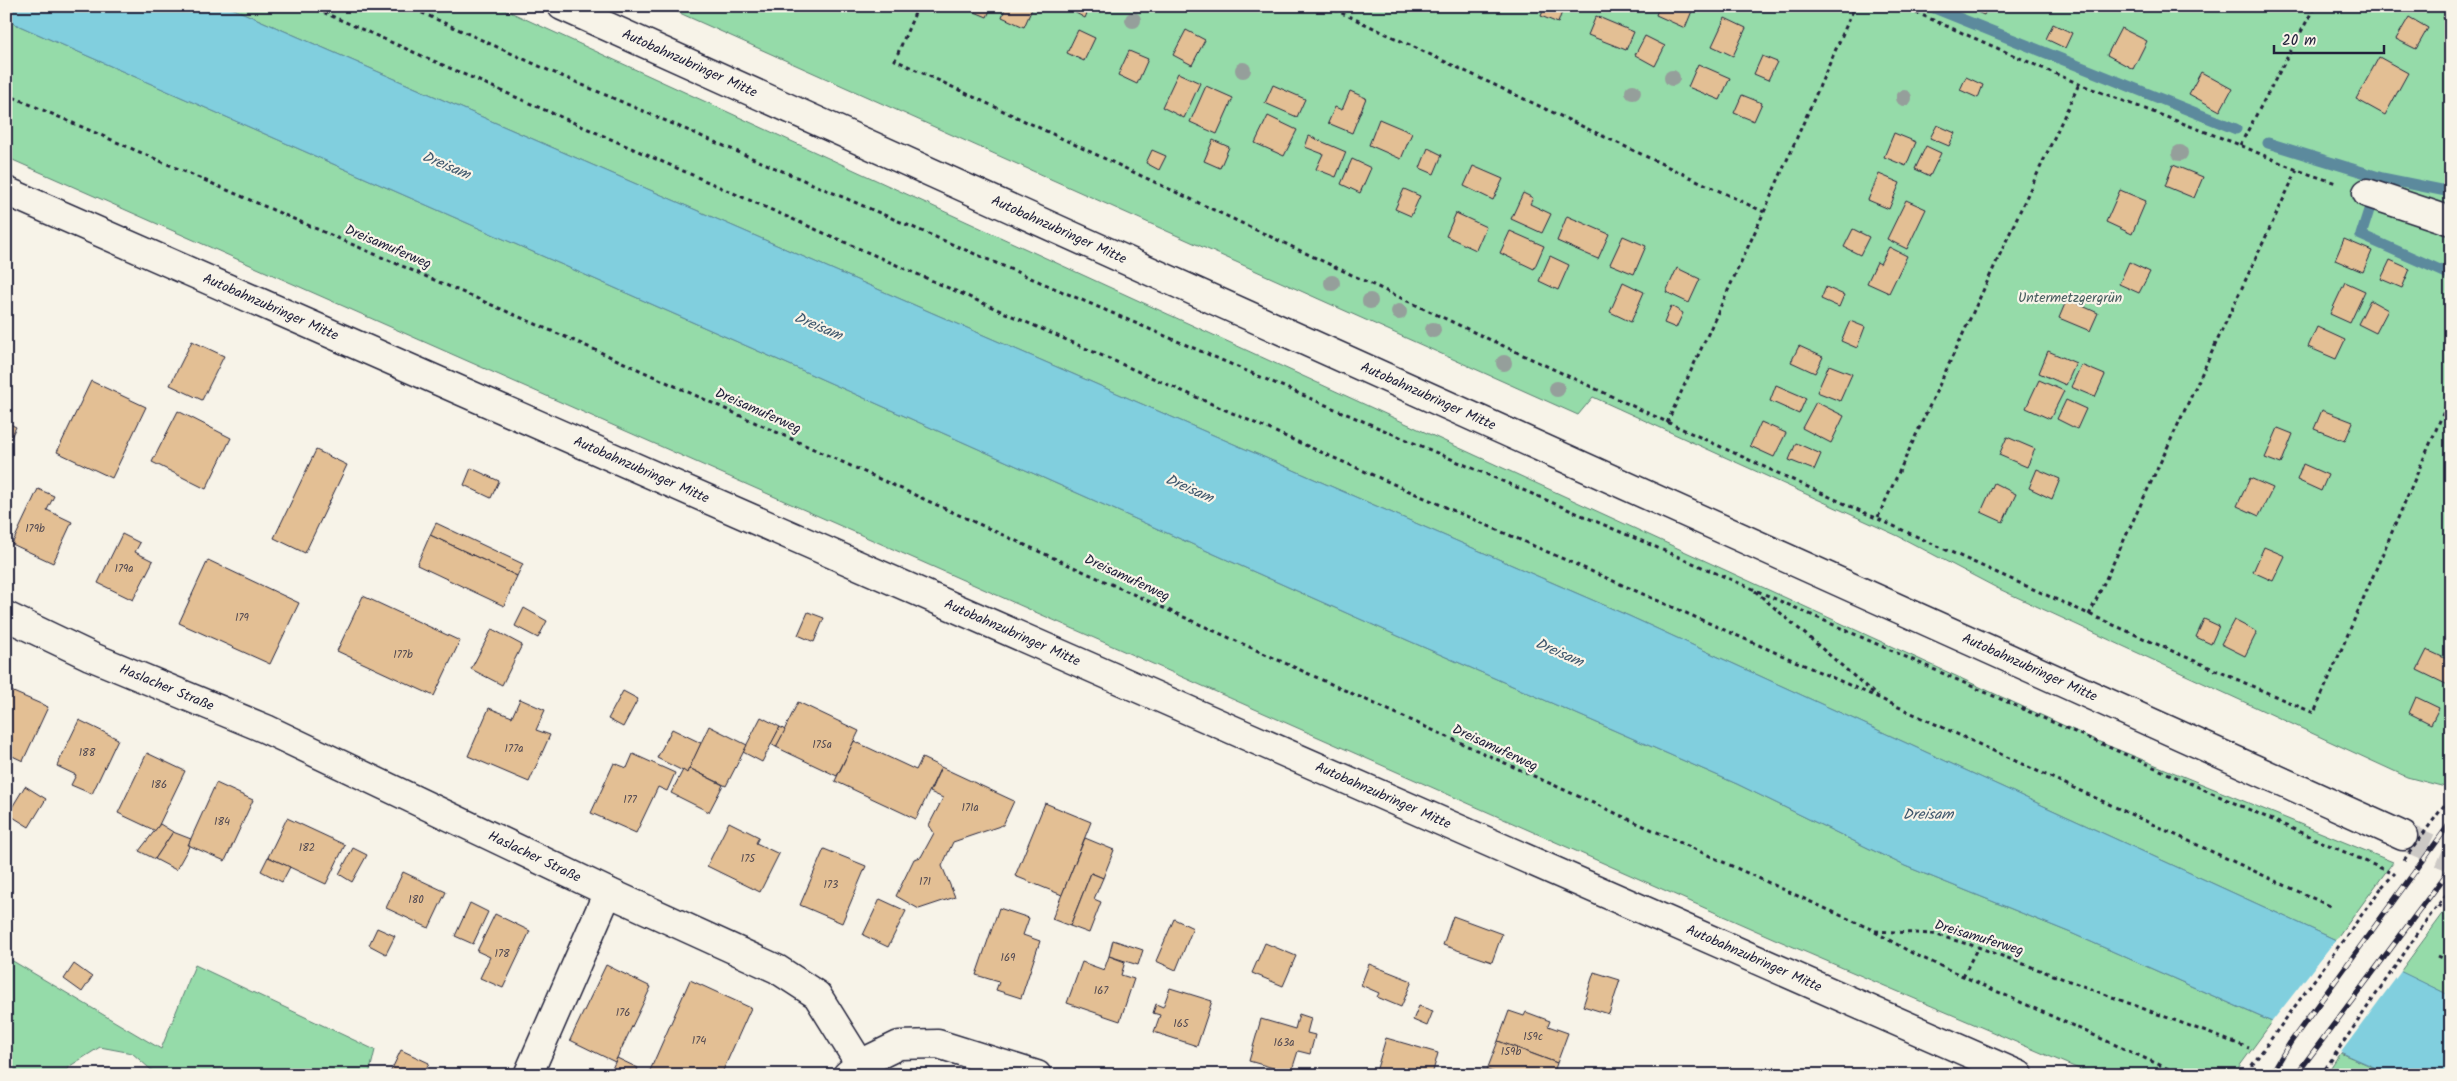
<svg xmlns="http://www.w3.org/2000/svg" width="2457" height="1081" viewBox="0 0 2457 1081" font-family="Kalam,sans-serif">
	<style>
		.green { fill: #95dba9; stroke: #5c7e72 }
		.water { fill: #81cfde; stroke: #5b8a9d }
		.pier { fill: #f7f3e8 }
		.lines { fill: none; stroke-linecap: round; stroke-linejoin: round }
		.stream { stroke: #5b8a9d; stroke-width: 11 }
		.building { fill: #e3bf94; stroke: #22223b }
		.highway-tunnel { stroke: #ccc9c5; stroke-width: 28; stroke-dasharray: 28 14; stroke-linecap: butt }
		.minor-casing { stroke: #22223b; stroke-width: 31 }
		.highway-casing { stroke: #22223b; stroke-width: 31 }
		.path { stroke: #22223b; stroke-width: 3; stroke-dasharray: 4 4; stroke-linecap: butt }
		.minor { stroke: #f7f3e8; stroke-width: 28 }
		.highway { stroke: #f7f3e8; stroke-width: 28 }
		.rail-casing { stroke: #22223b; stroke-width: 5.5 }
		.rail { stroke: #f7f3e8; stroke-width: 4; stroke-dasharray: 11; stroke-linecap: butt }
		.path-bridge { stroke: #22223b; stroke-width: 3; stroke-dasharray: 4 4; stroke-linecap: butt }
		.tree { fill: #959f9b }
		.labels { text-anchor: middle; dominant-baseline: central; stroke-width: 4.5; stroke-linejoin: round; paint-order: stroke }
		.number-label { font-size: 11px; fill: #524951 }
		.street-label { font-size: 14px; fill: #22223b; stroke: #f7f3e8 }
		.park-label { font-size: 14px; fill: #445a5c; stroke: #f7f3e8 }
		.water-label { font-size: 15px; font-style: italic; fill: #3e566c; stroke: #f7f3e8 }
	</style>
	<rect width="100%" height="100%" fill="#f7f3e8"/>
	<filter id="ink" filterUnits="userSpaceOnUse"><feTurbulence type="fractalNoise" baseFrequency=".02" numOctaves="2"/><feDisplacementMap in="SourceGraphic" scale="10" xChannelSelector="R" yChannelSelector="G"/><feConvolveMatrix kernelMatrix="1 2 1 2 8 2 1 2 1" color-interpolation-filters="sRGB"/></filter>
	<g filter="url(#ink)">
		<g class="green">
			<path d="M227 6H497L2104 744 2393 862 2336 940 1629 616Z"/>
			<path d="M664 6H2451V779L2445 787 2407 777 1997 588 1898 536 1593 397 1578 415Z"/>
			<path d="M6 20 808 373 1407 640 1737 784 1905 866 2071 933 2272 1022 2233 1075H2093L1775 939 6 157Z"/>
			<path d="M2451 903V996L2400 972Z"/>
			<path d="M6 957 161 1049 195 965 375 1050 369 1075H157L132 1053 100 1047 70 1066 64 1075H6Z"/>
			<path d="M2340 1053 2392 1075H2326Z"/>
		</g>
		<path class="water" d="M6 6H227L1629 616 2336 940 2451 996V1075H2392L2071 933 1905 866 1737 784 1407 640 808 373 6 20Z"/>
		<path class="pier" d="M2337 938 2402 970 2339 1055 2270 1024Z"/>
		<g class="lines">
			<g class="stream">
				<path d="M1929 6 2236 129"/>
				<path d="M2268 143 2382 178 2451 192"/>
				<path d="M2369 210 2361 235 2451 275"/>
			</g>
		</g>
		<g class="building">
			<path d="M971 6H992L987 17 970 10Z"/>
			<path d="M1006 6H1025L1032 9 1024 27 1002 17Z"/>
			<path d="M1063 6H1090L1085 18Z"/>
			<path d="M1545 6H1564L1558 23 1541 16Z"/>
			<path d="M1659 6H1694L1685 28 1656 15Z"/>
			<path d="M1963 6H1988L1984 15Z"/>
			<path d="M2449 6H2451V21L2443 18Z"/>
			<path d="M1596 16 1634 32 1626 50 1588 35Z"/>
			<path d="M2409 17 2428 28 2416 49 2396 39Z"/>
			<path d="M1725 18 1746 28 1733 56 1712 46Z"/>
			<path d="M2053 24 2072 33 2065 48 2046 39Z"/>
			<path d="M2121 28 2147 41 2133 69 2107 55Z"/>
			<path d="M1078 30 1095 38 1084 61 1067 53Z"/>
			<path d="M1186 30 1205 40 1192 65 1173 55Z"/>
			<path d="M1645 36 1665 46 1655 66 1635 55Z"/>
			<path d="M1129 51 1148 59 1137 84 1118 75Z"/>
			<path d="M1762 56 1777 62 1768 80 1754 74Z"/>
			<path d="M2379 57 2408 73 2385 115 2356 99Z"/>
			<path d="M1698 64 1730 78 1720 100 1688 87Z"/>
			<path d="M2201 72 2232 89 2220 111 2189 94Z"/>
			<path d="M1178 73 1200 83 1184 118 1162 107Z"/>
			<path d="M1966 77 1983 85 1978 98 1960 90Z"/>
			<path d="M1273 85 1305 99 1297 117 1265 103Z"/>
			<path d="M1206 86 1233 98 1217 134 1190 122Z"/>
			<path d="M1350 91 1366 98 1352 133 1328 123 1335 107 1342 110Z"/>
			<path d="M1742 95 1762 103 1754 121 1734 113Z"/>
			<path d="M1268 116 1297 130 1284 156 1255 143Z"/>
			<path d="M1379 119 1412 133 1401 159 1369 145Z"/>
			<path d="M1937 125 1955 133 1949 146 1930 138Z"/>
			<path d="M1894 133 1916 142 1906 166 1884 157Z"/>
			<path d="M1309 136 1346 152 1336 177 1316 169 1323 154 1305 147Z"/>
			<path d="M1213 140 1229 147 1220 168 1204 161Z"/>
			<path d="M1926 146 1941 153 1930 176 1915 169Z"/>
			<path d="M1428 148 1442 155 1434 174 1420 168Z"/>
			<path d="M1152 150 1166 156 1159 170 1146 163Z"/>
			<path d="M1352 159 1371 168 1360 193 1341 184Z"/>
			<path d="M2173 165 2203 177 2194 198 2165 186Z"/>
			<path d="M1473 166 1503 179 1493 200 1464 186Z"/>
			<path d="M1879 174 1900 183 1889 209 1868 200Z"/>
			<path d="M1404 189 1420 196 1411 216 1395 209Z"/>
			<path d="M2120 190 2146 201 2132 234 2106 222Z"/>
			<path d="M1523 193 1533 198 1530 204 1551 214 1542 233 1511 219Z"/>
			<path d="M1906 200 1926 209 1907 249 1887 239Z"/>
			<path d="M1456 213 1486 227 1476 250 1446 236Z"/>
			<path d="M1567 216 1609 234 1598 259 1557 241Z"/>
			<path d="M1853 229 1869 237 1860 255 1844 247Z"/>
			<path d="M1510 231 1544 246 1534 269 1500 253Z"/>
			<path d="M1623 236 1646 246 1634 274 1610 264Z"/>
			<path d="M2344 239 2372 251 2363 272 2335 260Z"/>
			<path d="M1889 247 1907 256 1889 293 1867 283 1877 262 1880 264Z"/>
			<path d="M1550 256 1569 265 1558 290 1539 281Z"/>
			<path d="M2390 260 2410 269 2402 288 2381 279Z"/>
			<path d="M2129 262 2150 272 2139 293 2119 284Z"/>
			<path d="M1677 268 1700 279 1689 303 1666 292Z"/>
			<path d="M1623 282 1644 292 1631 322 1610 312Z"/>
			<path d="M2345 282 2365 291 2350 323 2330 314Z"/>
			<path d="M1826 287 1844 295 1839 307 1821 299Z"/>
			<path d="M2067 299 2098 313 2090 331 2059 318Z"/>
			<path d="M2370 300 2388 310 2376 333 2358 324Z"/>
			<path d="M1671 306 1683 313 1676 328 1664 323Z"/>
			<path d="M1850 321 1865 327 1857 348 1841 341Z"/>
			<path d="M2317 327 2345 340 2336 359 2308 347Z"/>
			<path d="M192 341 224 356 202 400 170 385Z"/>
			<path d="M1799 346 1823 357 1815 373 1791 362Z"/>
			<path d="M2048 351 2076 363 2066 385 2039 373Z"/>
			<path d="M1829 365 1852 374 1840 401 1817 392Z"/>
			<path d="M2081 365 2105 375 2095 397 2071 387Z"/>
			<path d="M2039 380 2064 391 2050 419 2026 408Z"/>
			<path d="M91 381 146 407 112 478 57 452Z"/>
			<path d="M1776 385 1806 398 1799 414 1770 401Z"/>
			<path d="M2066 400 2086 409 2077 429 2057 419Z"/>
			<path d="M1816 402 1844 416 1831 443 1802 428Z"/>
			<path d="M2322 410 2353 422 2345 441 2314 429Z"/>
			<path d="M178 411 231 438 206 489 152 462Z"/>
			<path d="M6 422 16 427 6 447Z"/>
			<path d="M1761 422 1786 433 1774 457 1750 446Z"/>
			<path d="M2278 428 2293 434 2281 464 2265 458Z"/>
			<path d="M2007 437 2035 449 2027 467 1999 455Z"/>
			<path d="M1796 443 1821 454 1814 470 1789 460Z"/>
			<path d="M316 450 347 465 305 553 274 538Z"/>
			<path d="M2303 464 2328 475 2321 491 2297 480Z"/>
			<path d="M471 468 499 481 491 498 464 485Z"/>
			<path d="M2037 469 2060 479 2052 499 2029 488Z"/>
			<path d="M2250 478 2273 488 2259 516 2237 506Z"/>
			<path d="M1994 483 2016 494 2003 522 1981 512Z"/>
			<path d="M38 489 54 496 47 510 72 522 53 563 12 544Z"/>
			<path d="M436 523 523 564 517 576 430 535Z"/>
			<path d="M122 534 140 543 135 552 153 561 133 600 98 583Z"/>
			<path d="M430 535 517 576 504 606 417 565Z"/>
			<path d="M2264 547 2285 556 2273 581 2253 572Z"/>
			<path d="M208 560 299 603 270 664 179 623Z"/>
			<path d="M363 596 460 641 434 696 337 651Z"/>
			<path d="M524 608 547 621 538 638 515 626Z"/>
			<path d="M808 612 824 618 814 642 798 635Z"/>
			<path d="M2204 619 2219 626 2211 644 2196 637Z"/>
			<path d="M2234 620 2257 632 2245 656 2221 644Z"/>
			<path d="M492 629 522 645 502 685 471 669Z"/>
			<path d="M2427 650 2451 661 2450 686 2417 670Z"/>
			<path d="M11 691 48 707 23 761 6 753V702Z"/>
			<path d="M623 691 638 699 623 727 608 719Z"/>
			<path d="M2416 697 2439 708 2431 724 2409 713Z"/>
			<path d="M520 699 545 710 536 730 550 735 529 782 468 756 489 708 512 717Z"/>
			<path d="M798 702 859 731 837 776 776 747Z"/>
			<path d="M761 717 780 727 762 762 743 752Z"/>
			<path d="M79 720 118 739 92 794 71 785 76 775 57 766Z"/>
			<path d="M709 726 747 745 726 786 689 768Z"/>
			<path d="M780 727 785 730 776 747 771 744Z"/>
			<path d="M672 729 701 743 687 773 657 758Z"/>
			<path d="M854 741 916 770 922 758 941 767 916 819 835 781Z"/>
			<path d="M147 753 185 771 156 831 118 813Z"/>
			<path d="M633 754 675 773 667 791 658 787 636 833 591 813 614 763 627 768Z"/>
			<path d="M941 767 1014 801 1003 825 953 842 942 866 955 897 919 909 896 896 914 859 921 857 934 833 929 825 943 798 930 792Z"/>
			<path d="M689 768 723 785 709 812 671 793 683 770 687 773Z"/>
			<path d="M216 783 253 800 225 861 188 845Z"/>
			<path d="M25 786 46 799 29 827 8 814Z"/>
			<path d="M1045 803 1091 822 1062 895 1015 876Z"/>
			<path d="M287 818 345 845 326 884 268 857Z"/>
			<path d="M729 822 759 837 756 843 779 854 760 892 707 866Z"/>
			<path d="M160 824 173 832 155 859 139 851Z"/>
			<path d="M173 832 191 839 188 845H190L176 870 155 859Z"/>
			<path d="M1085 838 1114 850 1103 878 1091 873 1070 926 1052 919Z"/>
			<path d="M353 848 367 855 352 882 339 874Z"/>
			<path d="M824 849 866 866 842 923 800 905Z"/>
			<path d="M268 857 290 867 282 882 261 871Z"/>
			<path d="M403 872 446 892 429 928 386 908Z"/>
			<path d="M1091 873 1103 878 1094 899 1101 902 1089 933 1070 926Z"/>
			<path d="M880 899 906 911 888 947 863 935Z"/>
			<path d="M470 903 488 912 473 944 455 936Z"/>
			<path d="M999 908 1029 918 1023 935 1040 941 1021 998 996 990 999 982 976 975Z"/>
			<path d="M495 914 530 931 503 988 480 978 490 957 477 951Z"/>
			<path d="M1453 916 1502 934 1492 962 1443 945Z"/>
			<path d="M1174 919 1193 928 1176 970 1156 961Z"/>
			<path d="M377 928 395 936 386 954 369 945Z"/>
			<path d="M1113 940 1143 950 1138 965 1109 956Z"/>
			<path d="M1265 943 1296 956 1283 986 1252 973Z"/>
			<path d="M1109 956 1125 962 1121 975 1134 979 1120 1021 1067 1003 1082 962 1104 970Z"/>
			<path d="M74 964 92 977 82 992 64 979Z"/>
			<path d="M1369 964 1412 981 1401 1007 1377 997 1379 993 1361 985Z"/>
			<path d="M606 965 651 987 615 1062 570 1040Z"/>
			<path d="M1594 972 1620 980 1609 1014 1583 1006Z"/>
			<path d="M690 980 751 1008 721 1075H648Z"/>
			<path d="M1170 988 1212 1001 1197 1046 1154 1032 1160 1015 1153 1013 1156 1004 1163 1007Z"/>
			<path d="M1419 1006 1433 1011 1427 1026 1413 1020Z"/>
			<path d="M1509 1011 1524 1016 1526 1012 1550 1021 1548 1026 1568 1033 1557 1063 1498 1041Z"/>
			<path d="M1299 1014 1311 1018 1307 1033 1315 1035 1310 1054 1298 1051 1291 1073 1249 1061 1261 1019 1295 1029Z"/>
			<path d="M1386 1038 1438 1053 1432 1075H1375Z"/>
			<path d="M1498 1041 1557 1063 1553 1075H1501L1487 1070Z"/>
			<path d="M401 1050 429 1063 423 1075H389Z"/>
			<path d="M617 1058 638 1068 635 1075H609Z"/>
			<path d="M545 1067 561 1075H542Z"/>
			<path d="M1483 1069 1487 1070 1501 1075H1481Z"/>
		</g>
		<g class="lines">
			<path class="highway-tunnel" d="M2403 836 2451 857"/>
			<defs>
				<g id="minor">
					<path d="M2367 193 2451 221"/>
					<path id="s1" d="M6 616 90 656 266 729 608 892 777 969 817 995 860 1064"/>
					<path d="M528 1075 608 892"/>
					<path d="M847 1075 860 1064 899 1045 938 1044 1037 1075"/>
				</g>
				<g id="highway">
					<path id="s2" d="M562 6 2403 836"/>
					<path id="s3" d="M6 191 2019 1075"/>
				</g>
			</defs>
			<use href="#minor" class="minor-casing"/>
			<use href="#highway" class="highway-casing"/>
			<g class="path">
				<path d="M309 6 1881 699 2332 907"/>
				<path d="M407 6 550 71 1753 589 2394 874"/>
				<path d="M918 6 895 60C1366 281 1836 506 2314 713L2451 395"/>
				<path d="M1327 6 1764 212"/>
				<path d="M1901 6 2079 84 2240 145 2297 170 2336 183"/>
				<path d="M6 94 600 352 1875 931 1933 934 1978 947 2249 1048"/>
				<path d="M2240 145 2315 6"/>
				<path d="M1667 423 1764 212 1855 6"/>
				<path d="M1878 517 2079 84"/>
				<path d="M1755 591 1877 696"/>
				<path d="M2089 615 2297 170"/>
				<path d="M2382 887 2395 873"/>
				<path d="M2438 905 2451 911"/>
				<path d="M2429 917 2451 888"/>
				<path d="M1875 932 1914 954 2182 1075"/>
				<path d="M2438 956 2451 962"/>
				<path d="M1963 976 1978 947"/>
				<path d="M2245 1075 2247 1072"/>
			</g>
			<use href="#minor" class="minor"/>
			<use href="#highway" class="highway"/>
			<defs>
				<g id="rail">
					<path d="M2271 1075 2290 1043 2451 822"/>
					<path d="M2296 1075 2451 868"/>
				</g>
			</defs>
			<use href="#rail" class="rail-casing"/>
			<use href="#rail" class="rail"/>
			<g class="path-bridge">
				<path d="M2404 860 2451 796"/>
				<path d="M2247 1072 2382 887"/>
				<path d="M2321 1075 2429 917"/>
			</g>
		</g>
		<g class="tree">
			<circle cx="1133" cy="20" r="8"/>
			<circle cx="1243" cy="70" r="8"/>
			<circle cx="1672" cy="78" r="8"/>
			<circle cx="1633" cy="92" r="8"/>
			<circle cx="1904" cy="98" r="8"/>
			<circle cx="2180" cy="153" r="8"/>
			<circle cx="1332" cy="283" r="8"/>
			<circle cx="1370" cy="301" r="8"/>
			<circle cx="1399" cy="312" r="8"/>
			<circle cx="1433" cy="330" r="8"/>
			<circle cx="1504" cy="363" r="8"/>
			<circle cx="1557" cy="389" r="8"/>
		</g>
	</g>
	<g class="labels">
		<g class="number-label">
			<text x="35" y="529">179b</text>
			<text x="124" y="569">179a</text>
			<text x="242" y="618">179</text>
			<text x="403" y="655">177b</text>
			<text x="822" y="745">175a</text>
			<text x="514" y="749">177a</text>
			<text x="87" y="753">188</text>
			<text x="159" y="785">186</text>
			<text x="630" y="800">177</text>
			<text x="970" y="808">171a</text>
			<text x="222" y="822">184</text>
			<text x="307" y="848">182</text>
			<text x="748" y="859">175</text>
			<text x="925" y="882">171</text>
			<text x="831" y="885">173</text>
			<text x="416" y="900">180</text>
			<text x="502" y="954">178</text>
			<text x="1008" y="958">169</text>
			<text x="1101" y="991">167</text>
			<text x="623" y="1013">176</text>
			<text x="1181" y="1024">165</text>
			<text x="1533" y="1037">159c</text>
			<text x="699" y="1041">174</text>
			<text x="1284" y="1043">163a</text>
			<text x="1511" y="1052">159b</text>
		</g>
		<g class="street-label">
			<text stroke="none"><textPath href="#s2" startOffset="140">Autobahnzubringer Mitte</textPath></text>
			<text stroke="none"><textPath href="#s2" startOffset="545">Autobahnzubringer Mitte</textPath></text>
			<text transform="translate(388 247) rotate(23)">Dreisamuferweg</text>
			<text stroke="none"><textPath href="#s3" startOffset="289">Autobahnzubringer Mitte</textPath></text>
			<text stroke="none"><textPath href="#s2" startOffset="950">Autobahnzubringer Mitte</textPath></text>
			<text transform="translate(758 411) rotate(24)">Dreisamuferweg</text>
			<text stroke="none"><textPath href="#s3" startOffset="694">Autobahnzubringer Mitte</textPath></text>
			<text transform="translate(1127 578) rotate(25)">Dreisamuferweg</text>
			<text stroke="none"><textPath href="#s3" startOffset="1099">Autobahnzubringer Mitte</textPath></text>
			<text stroke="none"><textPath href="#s2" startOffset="1610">Autobahnzubringer Mitte</textPath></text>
			<text stroke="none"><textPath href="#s1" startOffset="176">Haslacher Straße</textPath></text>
			<text transform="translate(1495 748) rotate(25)">Dreisamuferweg</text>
			<text stroke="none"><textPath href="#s3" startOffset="1504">Autobahnzubringer Mitte</textPath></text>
			<text stroke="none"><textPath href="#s1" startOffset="581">Haslacher Straße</textPath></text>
			<text transform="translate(1979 938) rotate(17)">Dreisamuferweg</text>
			<text stroke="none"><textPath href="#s3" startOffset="1909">Autobahnzubringer Mitte</textPath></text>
		</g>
		<g class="park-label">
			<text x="2070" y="298">Untermetzgergrün</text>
		</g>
		<g class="water-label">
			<text transform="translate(446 166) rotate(23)">Dreisam</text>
			<text transform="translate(818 327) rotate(23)">Dreisam</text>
			<text transform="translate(1189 489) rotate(24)">Dreisam</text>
			<text transform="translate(1559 653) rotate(24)">Dreisam</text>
			<text x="1928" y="815">Dreisam</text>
		</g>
	</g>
	<rect width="2457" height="1081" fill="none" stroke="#f7f3e8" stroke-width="25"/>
	<rect x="12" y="12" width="2432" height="1056" fill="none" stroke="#22223b" stroke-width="2" filter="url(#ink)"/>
	<path d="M2274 45v8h110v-8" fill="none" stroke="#22223b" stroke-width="2.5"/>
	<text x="2282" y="45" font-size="15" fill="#22223b" stroke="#f7f3e8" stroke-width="4" paint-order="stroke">20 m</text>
</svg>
